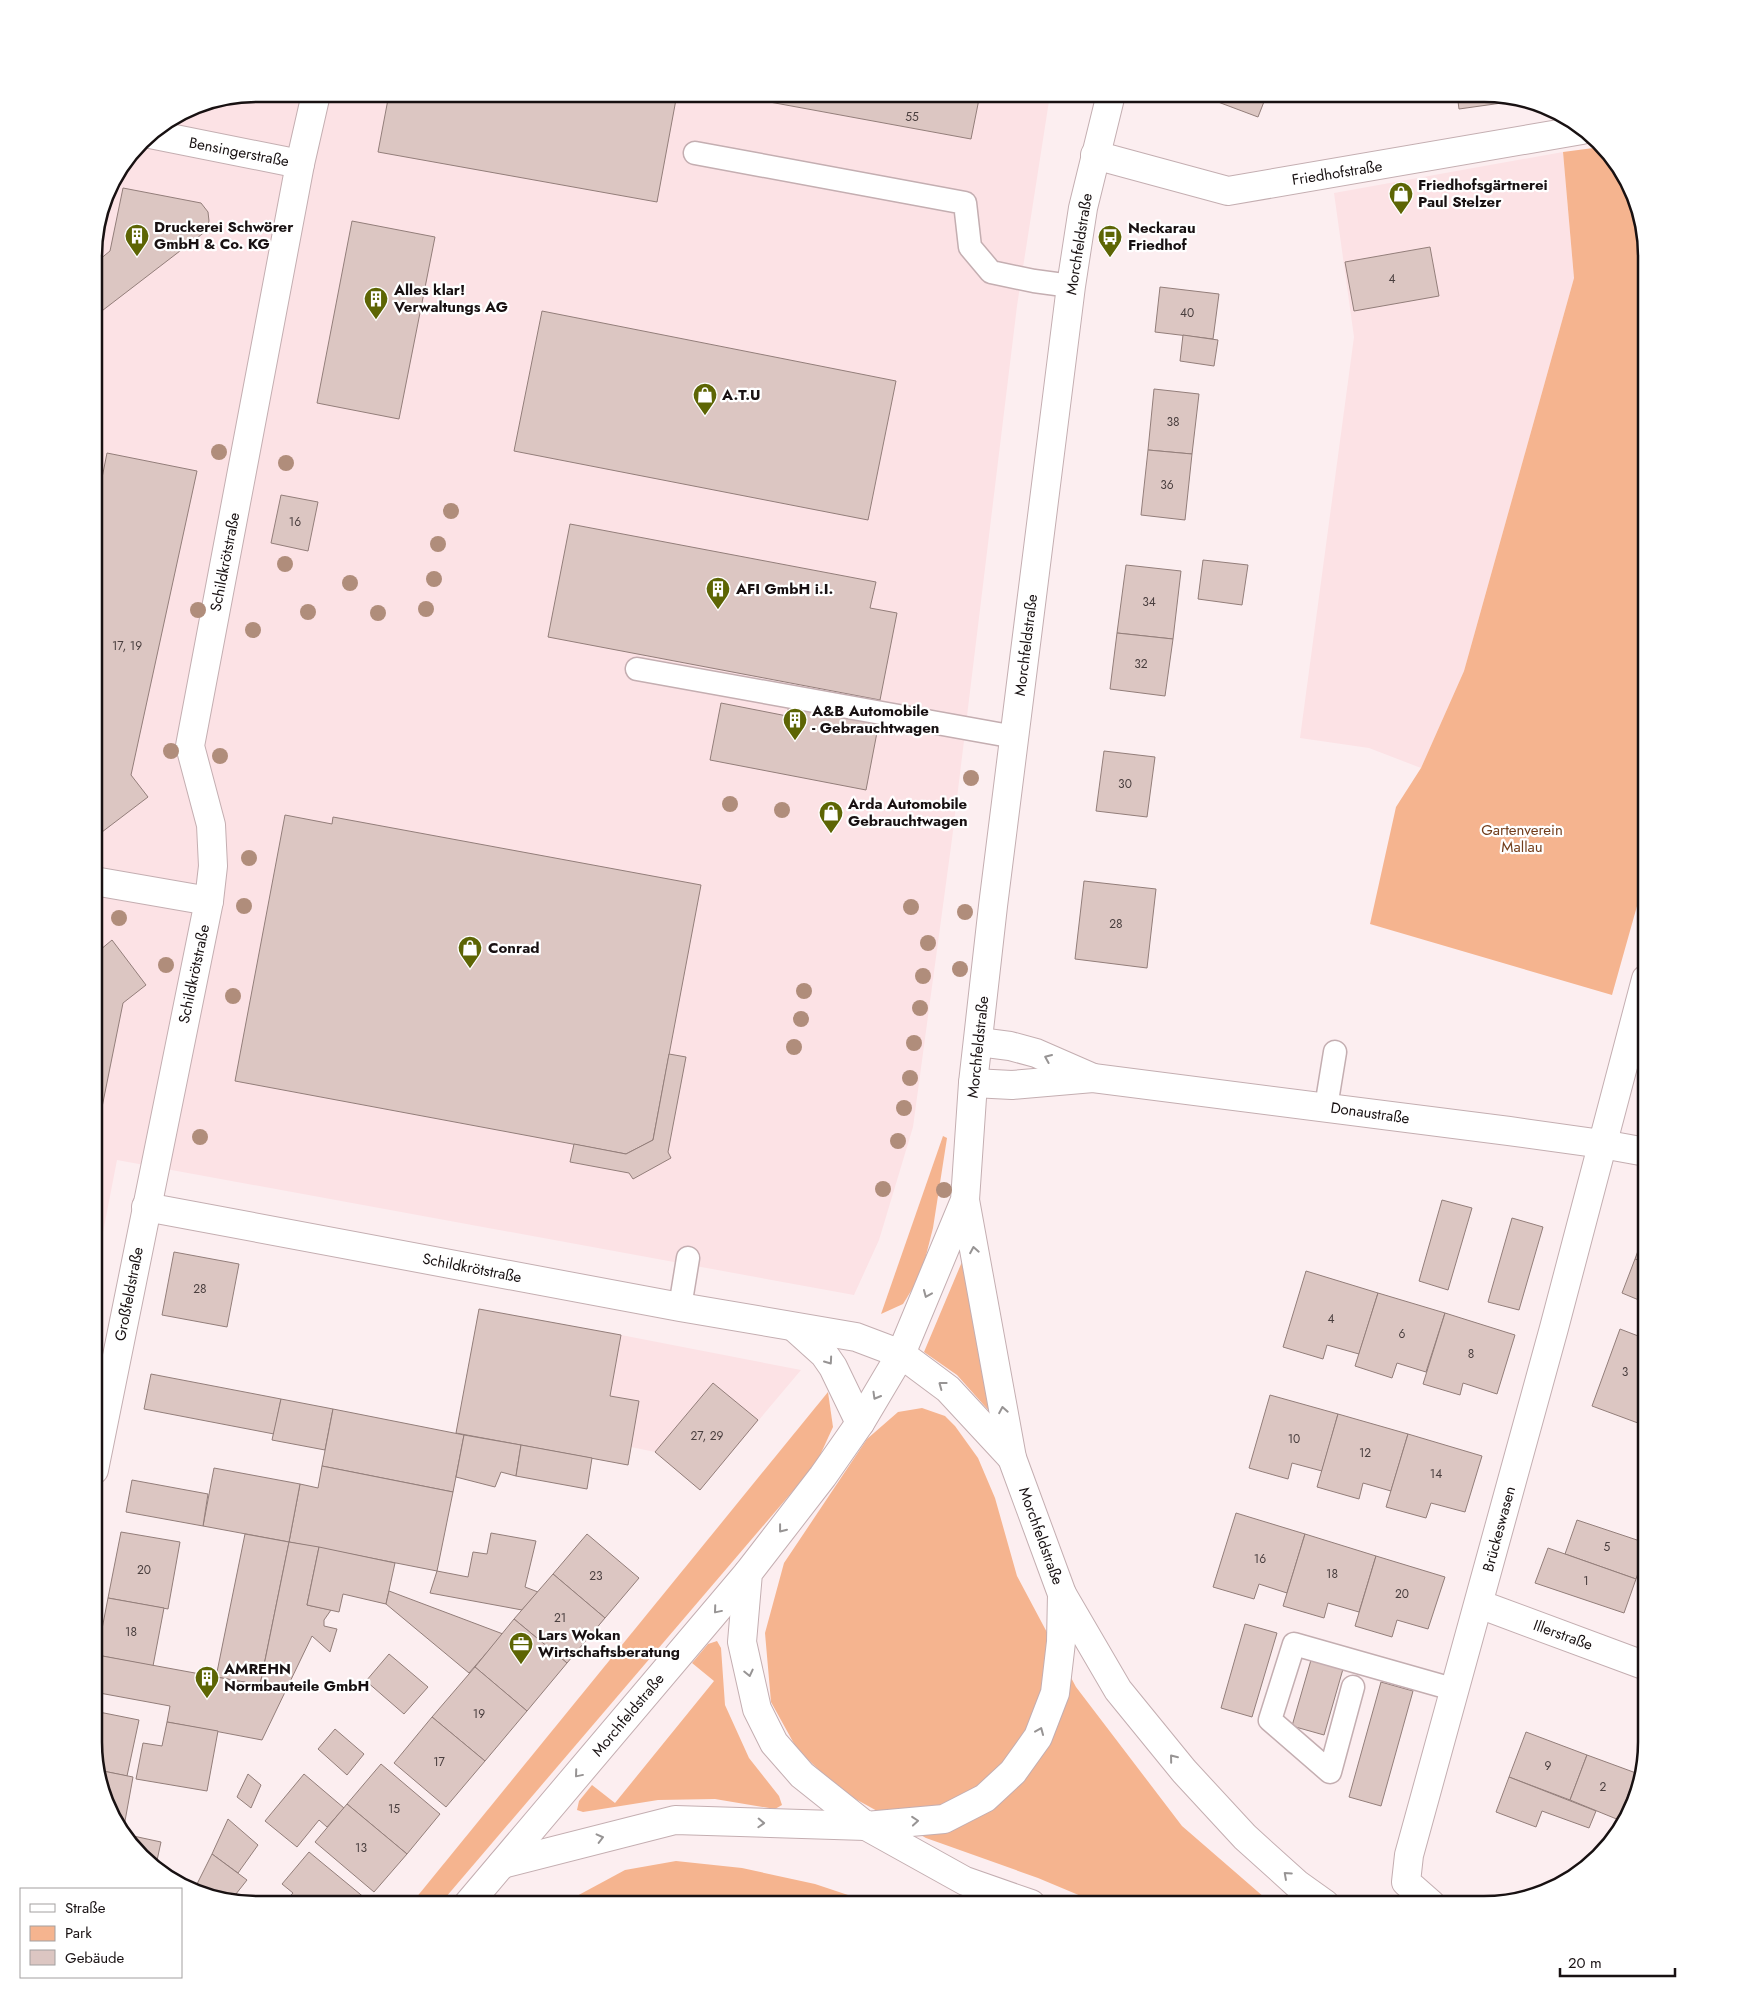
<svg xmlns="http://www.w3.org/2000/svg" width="1740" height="1998" viewBox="0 0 1740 1998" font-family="Jost,sans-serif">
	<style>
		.built { fill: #fce2e5 }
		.green { fill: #f5b48f }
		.building { fill: #dcc6c2; stroke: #937e7a }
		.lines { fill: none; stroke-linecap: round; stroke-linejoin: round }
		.service-casing { stroke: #c4aeb1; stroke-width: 25 }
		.minor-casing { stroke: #c4aeb1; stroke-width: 30 }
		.secondary-casing { stroke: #c4aeb1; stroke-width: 30 }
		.primary-casing { stroke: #c4aeb1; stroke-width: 30 }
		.service { stroke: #fff; stroke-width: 22 }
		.minor { stroke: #fff; stroke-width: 28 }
		.secondary { stroke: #fff; stroke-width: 28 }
		.primary { stroke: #fff; stroke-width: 28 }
		.tree { fill: #b08d7b }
		.oneway { stroke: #979494 }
		.labels { text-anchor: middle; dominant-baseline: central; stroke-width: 4.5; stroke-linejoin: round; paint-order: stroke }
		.number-label { font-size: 12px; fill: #493e3e }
		.street-label { font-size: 15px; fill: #181112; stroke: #fff }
		.poi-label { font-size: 15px; font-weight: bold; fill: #181112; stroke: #fff; text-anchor: start }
		.park-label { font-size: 15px; fill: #723d1b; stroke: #fff }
		.rim { fill: none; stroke: #181112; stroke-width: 2.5 }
	</style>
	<rect width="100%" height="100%" fill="#fceef0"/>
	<g class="built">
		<path d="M256 94H1052L1049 101 1017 306 952 839 913 1127 879 1240 854 1295 117 1160 94 1279V245L110 184 149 134 194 106Z"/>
		<path d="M1563 152 1574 278 1464 671 1421 768 1369 748 1300 738 1354 337 1334 193Z"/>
		<path d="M479 1309 621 1335 801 1370 700 1490 655 1452 631 1447 628 1465 456 1433Z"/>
	</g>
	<g class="green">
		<path d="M1601 147 1613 157 1638 204 1646 256V874L1612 995 1370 924 1396 807 1421 768 1464 671 1574 278 1563 152Z"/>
		<path d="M943 1136 947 1138 933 1228 921 1275 903 1304 881 1314Z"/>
		<path d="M964 1257 990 1412 957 1375 924 1352Z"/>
		<path d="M828 1392 833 1427 816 1464 440 1904H411Z"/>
		<path d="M922 1408 945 1416 955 1426 978 1458 995 1498 1017 1576 1076 1687 1182 1826 1272 1904H1100L1038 1878 926 1838 841 1791 797 1749 771 1702 765 1633 784 1563 867 1439 898 1412Z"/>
		<path d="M717 1641 721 1648 725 1705 749 1758 779 1796 782 1805 775 1809 715 1799 658 1800 583 1812 577 1810 579 1801 592 1785 615 1803 714 1681 692 1663 708 1644Z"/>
		<path d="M676 1861 742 1868 815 1884 875 1904H562L625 1870Z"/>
	</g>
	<g class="building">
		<path d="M389 94H677L657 202 378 152Z"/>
		<path d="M726 94H980L971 139Z"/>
		<path d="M1203 94H1267L1258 117 1202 96Z"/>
		<path d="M1457 94H1494L1516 101 1459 109Z"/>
		<path d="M123 188 201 203 208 212 209 221 206 231 94 317V264L110 251Z"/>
		<path d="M352 221 435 237 399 419 317 403Z"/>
		<path d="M1430 247 1439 296 1354 311 1345 262Z"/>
		<path d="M1160 287 1219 294 1213 339 1155 332Z"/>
		<path d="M542 311 896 381 868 520 514 451Z"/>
		<path d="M1183 335 1218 340 1214 366 1180 361Z"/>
		<path d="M1154 389 1199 394 1192 454 1148 450Z"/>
		<path d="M1148 450 1192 454 1185 520 1141 515Z"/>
		<path d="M107 453 197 471 131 775 148 797 102 832 94 821V518Z"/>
		<path d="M281 495 318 502 308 551 271 543Z"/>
		<path d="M570 524 876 582 870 608 897 613 880 700 548 637Z"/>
		<path d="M1203 560 1248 565 1242 605 1198 599Z"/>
		<path d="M1126 565 1181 571 1173 639 1117 633Z"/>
		<path d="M1117 633 1173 639 1165 696 1110 689Z"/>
		<path d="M721 703 787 716 789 705 879 722 866 790 710 760Z"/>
		<path d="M1104 751 1155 757 1147 817 1096 811Z"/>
		<path d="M285 815 332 824 333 817 701 885 653 1140 626 1154 235 1081Z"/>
		<path d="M1084 881 1156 889 1147 968 1075 959Z"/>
		<path d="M112 940 146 985 123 1003 94 1147V955Z"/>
		<path d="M669 1054 686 1057 668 1152 671 1158 633 1179 629 1173 570 1162 574 1144 626 1154 653 1140Z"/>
		<path d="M1442 1200 1472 1208 1448 1290 1419 1281Z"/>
		<path d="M1512 1218 1543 1227 1519 1310 1488 1302Z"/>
		<path d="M1646 1229V1263L1635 1259Z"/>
		<path d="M174 1252 239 1264 227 1327 162 1315Z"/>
		<path d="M1635 1259 1646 1263V1303L1622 1293Z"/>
		<path d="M1306 1271 1378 1293 1359 1354 1327 1345 1323 1359 1283 1347Z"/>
		<path d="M1378 1293 1445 1313 1426 1372 1397 1363 1392 1378 1355 1366Z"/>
		<path d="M479 1309 621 1335 610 1396 639 1401 628 1465 456 1433Z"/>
		<path d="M1445 1313 1515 1335 1497 1394 1463 1383 1460 1395 1423 1384Z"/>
		<path d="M1620 1329 1646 1339V1426L1592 1406Z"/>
		<path d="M151 1374 281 1399 274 1434 144 1409Z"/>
		<path d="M713 1383 758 1420 700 1490 655 1452Z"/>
		<path d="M1270 1395 1338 1414 1322 1471 1292 1463 1288 1479 1249 1468Z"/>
		<path d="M281 1399 333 1409 325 1450 272 1440Z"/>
		<path d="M333 1409 464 1435 453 1492 322 1466Z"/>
		<path d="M1338 1414 1408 1434 1391 1491 1363 1483 1359 1499 1317 1487Z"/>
		<path d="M1408 1434 1482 1456 1465 1512 1431 1503 1426 1518 1386 1507Z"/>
		<path d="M464 1435 521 1445 516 1476 501 1472 495 1487 456 1477Z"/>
		<path d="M521 1445 592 1458 587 1489 516 1476Z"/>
		<path d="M322 1466 453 1492 437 1571 289 1542 300 1484 318 1488Z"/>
		<path d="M214 1468 300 1484 289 1542 203 1526Z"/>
		<path d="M132 1480 208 1494 203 1526 126 1512Z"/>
		<path d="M1236 1513 1305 1534 1287 1593 1259 1584 1254 1599 1213 1587Z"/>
		<path d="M1577 1520 1646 1543V1550L1636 1579 1565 1554Z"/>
		<path d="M121 1532 180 1542 168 1609 108 1598Z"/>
		<path d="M491 1533 536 1541 525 1587 538 1592 522 1610 430 1593 437 1571 468 1577 473 1552 487 1554Z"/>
		<path d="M245 1534 289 1542 260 1685 216 1677Z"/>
		<path d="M587 1534 639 1578 605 1618 553 1574Z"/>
		<path d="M1305 1534 1376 1556 1359 1612 1328 1603 1324 1618 1283 1606Z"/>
		<path d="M289 1542 319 1547 307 1605 331 1610 324 1620V1626L337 1629 330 1652 312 1636 286 1690 260 1685Z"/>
		<path d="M319 1547 395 1563 386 1604 343 1594 339 1612 307 1605Z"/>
		<path d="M1548 1548 1636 1579 1624 1613 1535 1583Z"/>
		<path d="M1376 1556 1445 1577 1428 1629 1397 1620 1392 1637 1355 1626Z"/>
		<path d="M553 1574 605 1618 567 1663 514 1619Z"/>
		<path d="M389 1591 503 1634 469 1673 386 1604Z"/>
		<path d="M108 1598 164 1608 153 1666 97 1655Z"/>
		<path d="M514 1619 567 1663 527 1711 475 1667Z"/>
		<path d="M1245 1624 1277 1633 1252 1717 1221 1708Z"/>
		<path d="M389 1654 428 1687 404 1714 366 1681Z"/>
		<path d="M97 1655 260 1685 286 1690 262 1740 167 1722 170 1706 94 1692V1676Z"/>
		<path d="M1311 1660 1343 1669 1324 1735 1292 1726Z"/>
		<path d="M475 1667 527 1711 485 1761 432 1717Z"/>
		<path d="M1381 1682 1413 1691 1381 1806 1349 1797Z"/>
		<path d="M94 1711 139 1720 127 1776 98 1770 94 1742Z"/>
		<path d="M432 1717 485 1761 446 1807 394 1763Z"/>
		<path d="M167 1722 218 1731 207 1791 136 1779 143 1743 162 1746Z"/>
		<path d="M335 1729 364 1754 347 1775 318 1749Z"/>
		<path d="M1526 1732 1587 1755 1570 1800 1509 1777Z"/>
		<path d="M1587 1755 1636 1773 1619 1820 1570 1800Z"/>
		<path d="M381 1764 440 1814 407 1854 347 1804Z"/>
		<path d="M98 1770 133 1777 123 1832 102 1794Z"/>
		<path d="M248 1774 261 1785 251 1808 237 1797Z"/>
		<path d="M304 1774 344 1808 327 1827 319 1820 297 1847 265 1821Z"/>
		<path d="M1509 1777 1596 1811 1589 1828 1542 1811 1536 1827 1496 1812Z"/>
		<path d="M347 1804 407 1854 374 1892 315 1842Z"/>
		<path d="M228 1819 258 1845 238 1873 212 1854Z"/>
		<path d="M124 1834 161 1842 156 1865 127 1841Z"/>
		<path d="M309 1852 366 1899 361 1904H283L293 1893 282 1884Z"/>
		<path d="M212 1854 247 1880 232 1899 194 1890Z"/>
	</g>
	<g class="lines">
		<defs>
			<g id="service">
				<path d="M695 153 965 203 970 247 991 272 1034 281 1071 286"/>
				<path d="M637 669 1015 737"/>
				<path d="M1326 1107 1335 1052"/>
				<path d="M680 1307 688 1258"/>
				<path d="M1353 1687 1330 1772 1270 1720 1294 1644 1456 1690"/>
			</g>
			<g id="minor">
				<path d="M150 134 300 164"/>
				<path d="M1095 155 1228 191 1582 130"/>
				<path d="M94 881 209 901"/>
				<path d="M979 1042 1010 1046 1036 1053 1091 1077"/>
				<path d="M973 1083 1012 1085 1093 1078 1509 1131 1602 1144 1646 1152"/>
				<path d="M146 1207 680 1307 856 1337 901 1354"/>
				<path d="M794 1327 824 1354 833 1367 860 1423"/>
				<path d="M94 1470 209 901 213 866 211 825 190 746 300 164 316 94"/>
				<path d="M1479 1604 1646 1666"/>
				<path d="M502 1864 675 1820 866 1826"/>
				<path d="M468 1904 748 1573"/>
				<path d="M1431 1904 1406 1882 1409 1855 1554 1328 1646 979"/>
			</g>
			<g id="secondary">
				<path d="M965 1200 901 1354 860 1423 823 1476 748 1573 742 1642 757 1709 774 1743 802 1775 866 1826 944 1819 985 1798 1013 1772 1038 1737 1055 1693 1061 1642 1062 1594 1012 1458 965 1200 973 1083 993 906 1071 286 1083 208 1111 94"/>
				<path d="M901 1354 948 1389 1012 1458"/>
			</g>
			<g id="primary">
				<path d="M1062 1594 1118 1690 1184 1771 1245 1837 1297 1884 1325 1904"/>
				<path d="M866 1826 965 1881 1031 1904"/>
			</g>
		</defs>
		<use href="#service" class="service-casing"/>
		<use href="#minor" class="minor-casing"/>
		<use href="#secondary" class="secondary-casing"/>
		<use href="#primary" class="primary-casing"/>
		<use href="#service" class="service"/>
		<use href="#minor" class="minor"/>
		<use href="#secondary" class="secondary"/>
		<use href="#primary" class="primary"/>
	</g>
	<g class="tree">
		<circle cx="219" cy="452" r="8"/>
		<circle cx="286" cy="463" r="8"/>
		<circle cx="451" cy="511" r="8"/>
		<circle cx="438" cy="544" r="8"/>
		<circle cx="285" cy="564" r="8"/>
		<circle cx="434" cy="579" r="8"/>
		<circle cx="350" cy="583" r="8"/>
		<circle cx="426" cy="609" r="8"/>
		<circle cx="198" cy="610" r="8"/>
		<circle cx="308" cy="612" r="8"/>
		<circle cx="378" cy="613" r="8"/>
		<circle cx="253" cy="630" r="8"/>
		<circle cx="171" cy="751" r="8"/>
		<circle cx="220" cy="756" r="8"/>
		<circle cx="971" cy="778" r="8"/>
		<circle cx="730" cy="804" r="8"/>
		<circle cx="782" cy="810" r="8"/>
		<circle cx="249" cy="858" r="8"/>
		<circle cx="244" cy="906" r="8"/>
		<circle cx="911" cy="907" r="8"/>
		<circle cx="965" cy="912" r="8"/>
		<circle cx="119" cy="918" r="8"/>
		<circle cx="928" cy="943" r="8"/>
		<circle cx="166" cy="965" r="8"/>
		<circle cx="960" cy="969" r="8"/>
		<circle cx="923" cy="976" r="8"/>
		<circle cx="804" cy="991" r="8"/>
		<circle cx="233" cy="996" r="8"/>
		<circle cx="920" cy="1008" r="8"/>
		<circle cx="801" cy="1019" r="8"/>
		<circle cx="914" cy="1043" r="8"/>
		<circle cx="794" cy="1047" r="8"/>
		<circle cx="910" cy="1078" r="8"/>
		<circle cx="904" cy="1108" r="8"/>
		<circle cx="200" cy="1137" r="8"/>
		<circle cx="898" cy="1141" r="8"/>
		<circle cx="883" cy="1189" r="8"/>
		<circle cx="944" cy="1190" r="8"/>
	</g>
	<defs><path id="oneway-chevron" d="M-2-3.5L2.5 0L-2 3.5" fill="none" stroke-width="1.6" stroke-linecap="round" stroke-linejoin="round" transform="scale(1.25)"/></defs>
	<g class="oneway">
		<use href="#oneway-chevron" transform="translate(1048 1058) rotate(-157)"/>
		<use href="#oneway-chevron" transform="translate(974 1250) rotate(-100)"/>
		<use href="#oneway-chevron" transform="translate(927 1294) rotate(113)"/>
		<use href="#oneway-chevron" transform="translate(829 1361) rotate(55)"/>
		<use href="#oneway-chevron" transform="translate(942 1385) rotate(-143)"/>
		<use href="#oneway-chevron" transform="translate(876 1396) rotate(120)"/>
		<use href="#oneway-chevron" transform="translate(1003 1410) rotate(-100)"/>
		<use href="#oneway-chevron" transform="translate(782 1529) rotate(128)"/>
		<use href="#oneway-chevron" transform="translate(717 1610) rotate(130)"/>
		<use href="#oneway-chevron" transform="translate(749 1673) rotate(77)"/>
		<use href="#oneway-chevron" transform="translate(1040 1731) rotate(-67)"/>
		<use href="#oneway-chevron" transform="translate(1173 1758) rotate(-129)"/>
		<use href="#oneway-chevron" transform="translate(578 1774) rotate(130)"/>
		<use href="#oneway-chevron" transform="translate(915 1821) rotate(-5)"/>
		<use href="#oneway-chevron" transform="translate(761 1823) rotate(2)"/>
		<use href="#oneway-chevron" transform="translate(600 1838) rotate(-14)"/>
		<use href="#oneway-chevron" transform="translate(1287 1875) rotate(-138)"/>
	</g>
	<defs>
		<symbol id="shop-pin" viewBox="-11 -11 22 30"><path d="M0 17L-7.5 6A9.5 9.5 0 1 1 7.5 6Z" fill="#5d6504" stroke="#fff"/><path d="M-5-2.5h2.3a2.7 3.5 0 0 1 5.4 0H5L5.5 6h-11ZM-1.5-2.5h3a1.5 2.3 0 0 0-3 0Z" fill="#fff"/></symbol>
		<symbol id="building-pin" viewBox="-11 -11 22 30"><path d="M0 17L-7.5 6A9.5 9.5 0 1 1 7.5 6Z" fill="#5d6504" stroke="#fff"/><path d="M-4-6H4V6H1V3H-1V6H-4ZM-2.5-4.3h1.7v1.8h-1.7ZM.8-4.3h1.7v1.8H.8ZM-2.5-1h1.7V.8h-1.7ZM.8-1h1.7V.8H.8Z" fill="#fff"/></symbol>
		<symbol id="bus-pin" viewBox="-11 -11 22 30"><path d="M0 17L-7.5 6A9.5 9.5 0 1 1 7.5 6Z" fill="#5d6504" stroke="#fff"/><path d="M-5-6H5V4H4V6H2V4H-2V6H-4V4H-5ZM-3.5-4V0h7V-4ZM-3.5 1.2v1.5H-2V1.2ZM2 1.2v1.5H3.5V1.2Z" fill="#fff"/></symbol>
		<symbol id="office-pin" viewBox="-11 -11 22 30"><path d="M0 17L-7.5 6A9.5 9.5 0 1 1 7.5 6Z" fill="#5d6504" stroke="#fff"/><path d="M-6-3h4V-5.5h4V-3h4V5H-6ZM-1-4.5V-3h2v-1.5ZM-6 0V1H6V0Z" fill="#fff"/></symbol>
	</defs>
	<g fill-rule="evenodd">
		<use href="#shop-pin" x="1387" y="180" width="28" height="38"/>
		<use href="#building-pin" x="123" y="222" width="28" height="38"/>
		<use href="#bus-pin" x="1096" y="223" width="28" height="38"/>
		<use href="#building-pin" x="362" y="285" width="28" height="38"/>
		<use href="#shop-pin" x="691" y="381" width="28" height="38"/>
		<use href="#building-pin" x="704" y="575" width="28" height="38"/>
		<use href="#building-pin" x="781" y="706" width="28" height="38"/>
		<use href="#shop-pin" x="817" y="799" width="28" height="38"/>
		<use href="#shop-pin" x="456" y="934" width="28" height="38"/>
		<use href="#office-pin" x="507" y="1630" width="28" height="38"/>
		<use href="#building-pin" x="193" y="1664" width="28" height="38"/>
	</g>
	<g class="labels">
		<g class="number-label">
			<text x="912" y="117">55</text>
			<text x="1392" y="279">4</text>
			<text x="1187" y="313">40</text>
			<text x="1173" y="422">38</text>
			<text x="1167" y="485">36</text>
			<text x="295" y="522">16</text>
			<text x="1149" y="602">34</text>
			<text x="127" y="646">17, 19</text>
			<text x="1141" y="664">32</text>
			<text x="1125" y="784">30</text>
			<text x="1116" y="924">28</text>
			<text x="200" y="1289">28</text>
			<text x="1331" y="1319">4</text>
			<text x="1402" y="1334">6</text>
			<text x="1471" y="1354">8</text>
			<text x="1625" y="1372">3</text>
			<text x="707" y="1436">27, 29</text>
			<text x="1294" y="1439">10</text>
			<text x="1365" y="1453">12</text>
			<text x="1436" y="1474">14</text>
			<text x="1607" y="1547">5</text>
			<text x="1260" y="1559">16</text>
			<text x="144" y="1570">20</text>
			<text x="1332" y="1574">18</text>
			<text x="596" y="1576">23</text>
			<text x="1586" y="1581">1</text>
			<text x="1402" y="1594">20</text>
			<text x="560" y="1618">21</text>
			<text x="131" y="1632">18</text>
			<text x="479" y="1714">19</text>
			<text x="439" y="1762">17</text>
			<text x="1548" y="1766">9</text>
			<text x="1603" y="1787">2</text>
			<text x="394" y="1809">15</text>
			<text x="361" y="1848">13</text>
		</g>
		<g class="street-label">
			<text transform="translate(239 152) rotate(11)">Bensingerstraße</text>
			<text transform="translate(1337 173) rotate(-9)">Friedhofstraße</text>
			<text transform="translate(1079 244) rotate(-81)">Morchfeldstraße</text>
			<text transform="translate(225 562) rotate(-79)">Schildkrötstraße</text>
			<text transform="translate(1026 645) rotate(-83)">Morchfeldstraße</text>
			<text transform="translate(194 974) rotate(-78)">Schildkrötstraße</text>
			<text transform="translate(978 1047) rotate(-84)">Morchfeldstraße</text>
			<text transform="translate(1370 1113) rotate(8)">Donaustraße</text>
			<text transform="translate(472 1268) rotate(11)">Schildkrötstraße</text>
			<text transform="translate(129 1294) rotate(-79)">Großfeldstraße</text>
			<text transform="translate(1499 1529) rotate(-75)">Brückeswasen</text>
			<text transform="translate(1041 1536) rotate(70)">Morchfeldstraße</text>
			<text transform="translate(1563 1635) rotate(20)">Illerstraße</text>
			<text transform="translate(628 1715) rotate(-50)">Morchfeldstraße</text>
		</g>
		<g class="poi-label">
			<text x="1418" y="185">Friedhofsgärtnerei<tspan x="1418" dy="17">Paul Stelzer</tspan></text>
			<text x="154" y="227">Druckerei Schwörer<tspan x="154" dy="17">GmbH &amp; Co. KG</tspan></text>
			<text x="1128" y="228">Neckarau<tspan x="1128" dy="17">Friedhof</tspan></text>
			<text x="394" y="290">Alles klar!<tspan x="394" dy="17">Verwaltungs AG</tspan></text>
			<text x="722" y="395">A.T.U</text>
			<text x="736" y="589">AFI GmbH i.I.</text>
			<text x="812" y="711">A&amp;B Automobile<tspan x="812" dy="17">- Gebrauchtwagen</tspan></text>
			<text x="848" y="804">Arda Automobile<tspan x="848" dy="17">Gebrauchtwagen</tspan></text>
			<text x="488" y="948">Conrad</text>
			<text x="538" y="1635">Lars Wokan<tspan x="538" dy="17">Wirtschaftsberatung</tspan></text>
			<text x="224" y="1669">AMREHN<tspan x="224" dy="17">Normbauteile GmbH</tspan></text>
		</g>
		<g class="park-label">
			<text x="1522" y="830">Gartenverein<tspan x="1522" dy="17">Mallau</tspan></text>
		</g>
	</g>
	<path d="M0 0H1740V1998H0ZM256 102H1484A154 154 0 0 1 1638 256V1742A154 154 0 0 1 1484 1896H256A154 154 0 0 1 102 1742V256A154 154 0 0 1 256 102Z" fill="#fff" fill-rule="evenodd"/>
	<path class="rim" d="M256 102H1484A154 154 0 0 1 1638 256V1742A154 154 0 0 1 1484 1896H256A154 154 0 0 1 102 1742V256A154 154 0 0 1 256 102Z"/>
	<rect x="20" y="1888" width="162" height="90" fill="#ffffff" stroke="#a3a0a0"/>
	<rect x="30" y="1904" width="25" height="8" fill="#ffffff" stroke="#a3a0a0"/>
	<text x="65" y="1913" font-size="15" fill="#181112">Straße</text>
	<rect x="30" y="1926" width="25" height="15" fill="#f5b48f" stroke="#a3a0a0"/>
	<text x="65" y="1938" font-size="15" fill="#181112">Park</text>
	<rect x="30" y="1950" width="25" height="15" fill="#dcc6c2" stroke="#a3a0a0"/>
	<text x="65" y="1963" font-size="15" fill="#181112">Gebäude</text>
	<path d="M1560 1968v8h115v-8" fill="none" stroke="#181112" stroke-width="2.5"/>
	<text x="1568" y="1968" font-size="15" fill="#181112" stroke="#ffffff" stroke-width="4" paint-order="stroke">20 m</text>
</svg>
